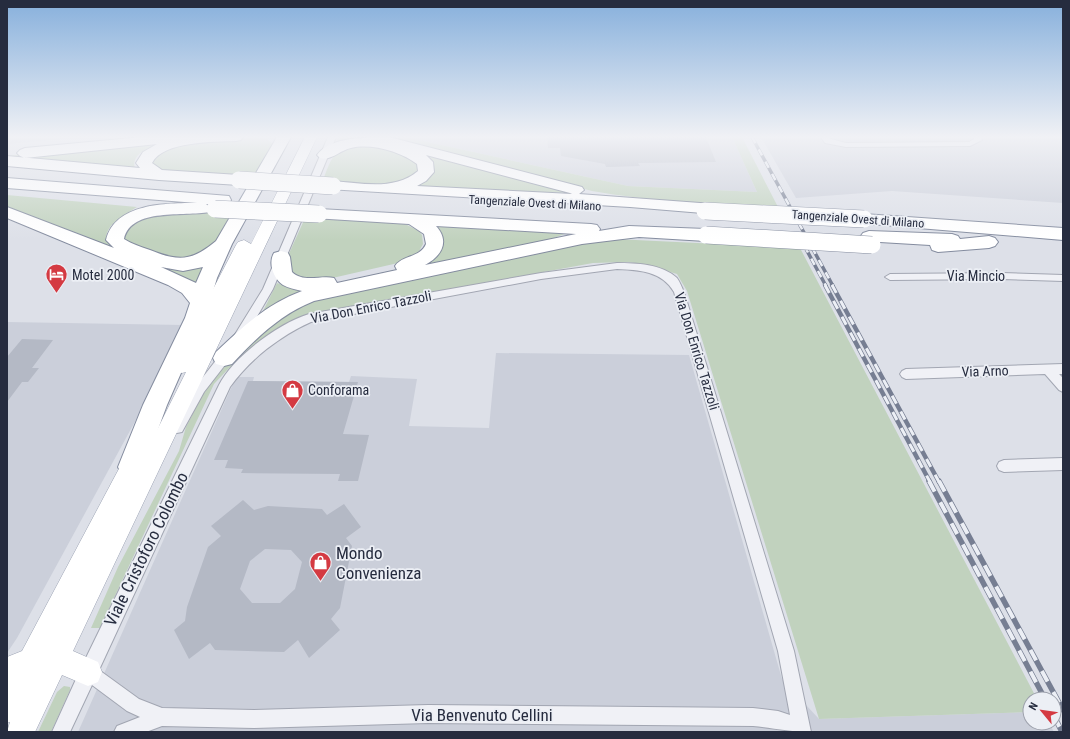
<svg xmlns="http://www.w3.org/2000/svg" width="1070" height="739" viewBox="0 0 1070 739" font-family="'Roboto Condensed',sans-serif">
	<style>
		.built { fill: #cbcfda }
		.green { fill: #c1d2be }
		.building { fill: #b4b9c5; fill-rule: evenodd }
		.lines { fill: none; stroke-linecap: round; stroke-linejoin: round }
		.street-casing { stroke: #a2a6b2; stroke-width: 2 }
		.primary-casing { stroke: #9ca3b4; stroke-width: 1 }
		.highway-casing { stroke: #848c9f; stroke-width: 2 }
		.street { fill: #f0f1f6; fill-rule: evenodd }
		.primary { fill: #fff; fill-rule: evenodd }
		.highway { fill: #fff; fill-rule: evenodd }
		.rail-far2-casing { stroke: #767e92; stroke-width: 3.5 }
		.rail-far1-casing { stroke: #767e92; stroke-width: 4.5 }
		.rail-casing { stroke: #767e92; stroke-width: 5.5 }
		.rail-far2 { stroke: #eceff5; stroke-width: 2.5; stroke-dasharray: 7; stroke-linecap: butt }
		.rail-far1 { stroke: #eceff5; stroke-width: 3; stroke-dasharray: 9; stroke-linecap: butt }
		.rail { stroke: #eceff5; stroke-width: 4; stroke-dasharray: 12; stroke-linecap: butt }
		.highway-bridge-casing { stroke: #848c9f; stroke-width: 18; stroke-linecap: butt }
		.highway-bridge { stroke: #fff; stroke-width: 17 }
		.labels { text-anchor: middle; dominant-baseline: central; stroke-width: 3.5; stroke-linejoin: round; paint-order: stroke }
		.far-street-label { font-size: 12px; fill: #262c3f; stroke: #eceff5 }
		.poi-label { font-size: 14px; fill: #262c3f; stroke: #eceff5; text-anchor: start }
		.street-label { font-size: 14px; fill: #262c3f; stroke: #eceff5 }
		.near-street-label { font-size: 17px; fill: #262c3f; stroke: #eceff5 }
		.near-poi-label { font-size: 17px; fill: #262c3f; stroke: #eceff5; text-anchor: start }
	</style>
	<rect width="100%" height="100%" fill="#dde0e8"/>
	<g class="built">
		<path d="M7 137H86L8 144Z"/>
		<path d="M405 137H732L757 192 628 186Z"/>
		<path d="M761 137H1063V203L892 191 796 198Z"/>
		<path d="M7 322 183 325 144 405 17 638 7 653Z"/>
		<path d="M496 353 689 355 782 679 819 719 1030 712V723H1049L1054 732H78L236 377H254L253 381 349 382 351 376 417 379 409 426 489 428Z"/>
	</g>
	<g class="green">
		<path d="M197 137H213C197 138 128 141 135 168L7 156Z"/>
		<path d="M256 137 267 139 273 144 258 177 158 171 147 159 175 144Z"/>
		<path d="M338 137H362L570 193 410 187 430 168 378 143 334 147Z"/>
		<path d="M392 137H405L628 186 757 192 732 137H742L778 207C716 203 654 202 592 191Z"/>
		<path d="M370 146 405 154 418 163C421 194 341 182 323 180 335 148 336 149 370 146Z"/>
		<path d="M7 195 137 207C126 214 107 223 106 238L113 248 169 269H175L210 262 194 286 7 209Z"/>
		<path d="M175 210 235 214 216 248 178 262 122 240 121 231 134 220Z"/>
		<path d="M305 218 386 221 405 224 419 231 422 235 423 244 418 253 398 263 328 279 309 282 285 269 287 258Z"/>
		<path d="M432 224 567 233 546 241 263 311 277 283 291 288 332 284 407 267 421 262Z"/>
		<path d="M615 239 800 248 1037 699H1030V712L819 719 687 291 677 274 643 264 628 262 593 263 306 315 284 325 229 368 214 384 100 628H91L118 567 179 451 186 427 202 396 226 362 296 304 559 247Z"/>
		<path d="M64 686 70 687V690L51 732H38L57 692Z"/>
	</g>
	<g class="building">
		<path d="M547 137H706L716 162 638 163 640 166 610 167H606L605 164 561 156 560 148H548Z"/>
		<path d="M22 339 53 340 32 368H39L28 382H22L7 402V357Z"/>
		<path d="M248 381 358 382 343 434 369 435 358 481H338L340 474 241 473 243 469 225 468 228 460H214Z"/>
		<path d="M243 500 254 510 268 506 322 509 327 515 344 504 361 527 346 538 352 546 340 608 331 619 340 630 309 658 298 640 284 652 215 650 210 643 189 659 174 630 185 621 187 607 208 547 221 536 211 526ZM265 549 291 550 302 562 295 589 280 603H252L240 589 250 561Z"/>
	</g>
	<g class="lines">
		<defs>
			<g id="street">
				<path d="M328 137H336L273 289 244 339H236L234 336 263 289Z"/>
				<path d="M821 137H829L831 139 846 143 969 142 974 139 973 137H981L982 140 970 146 846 147 825 143Z"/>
				<path d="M617 263C636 263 662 264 677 278 680 282 682 288 684 292L794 651 811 732C791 732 773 728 753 726L428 723 254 728 162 726 146 732H114L117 726 140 717 127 711 92 685 70 732H52L82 666 219 385C233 357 279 323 309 314L541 273ZM617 269C639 270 662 271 674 292L778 651 790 715 778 711 753 708 428 705 254 710 162 708 139 699 99 670 230 387C250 359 280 336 311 322L541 279Z"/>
				<path d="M1002 273 1063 275V281L1002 279 890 280 885 277 890 274Z"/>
				<path d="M228 349 232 350 234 353 232 356 204 392 182 432 177 433 172 432 171 428 172 424 196 386 224 350Z"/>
				<path d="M1063 364V374H1059L1063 378V392L1059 390 1045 374 906 379 902 377 900 374 902 371 906 369Z"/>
				<path d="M1063 458V470L1004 472 999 470 997 466 999 462 1004 460Z"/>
			</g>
			<path id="primary" d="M305 137H317L73 651 98 662 102 672 98 682 88 686 62 675 35 732H7L10 722 7 723V657L22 651 130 448 138 445 146 448 147 450 186 372 182 373 175 371 173 366 236 245 238 242 244 240 251 244Z"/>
			<g id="highway">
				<path d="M142 137H243L241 140 236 141C214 142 163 141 152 163L162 170 239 175 245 177 247 180 245 183 239 185 159 180 7 166V156L140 168 136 163 143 152 157 144 25 158 20 156 17 153 20 150 25 148Z"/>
				<path d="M277 137H291L232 244 217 278 205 318 167 405 144 467 140 475 131 478 122 475 118 467 143 405 185 318 190 303 182 293 168 285 7 218V207L114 248 106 240C115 203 166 203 197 203L7 188V178L229 196 231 200 229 204 223 205 206 204 211 208 209 212C185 217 131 207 124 239 132 244 141 247 150 250 179 262 192 261 216 241ZM161 267 183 271 203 267 196 283Z"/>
				<path d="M366 137H389L582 187 584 190 579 194 727 205 733 206 736 210 733 214 727 215 630 207 327 189 325 186 327 183 333 181C361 183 395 191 418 171L417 164C401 152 372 143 351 148 340 150 332 161 320 158L317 155C327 141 351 138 367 138ZM426 155 570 193 572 194 417 186 426 181 434 172 433 162Z"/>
				<path d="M319 209 591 224 597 225 600 229 599 231 629 226 706 229 712 231 715 235 712 239 706 241 639 237 582 244 314 301C281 314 256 338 232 364L224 366 216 364 213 358 216 352C242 327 267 304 302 291 295 289 288 288 283 285 273 278 268 263 274 253L281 251 288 253 290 257 292 272C303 283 321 275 334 278L337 283 397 270 395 266C402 255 420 258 426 244L424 234 409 224 313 218 310 214 313 210ZM436 226 576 234 425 265C442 256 450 241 436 226Z"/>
				<path d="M864 214 1063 228V240L858 223 855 219 858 215Z"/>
				<path d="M869 231 952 234 958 236 960 239 989 236 995 238 998 242 995 246 989 248 938 252 932 250 930 245 863 241 860 237 863 233Z"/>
			</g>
		</defs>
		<use href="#street" class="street-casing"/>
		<use href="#primary" class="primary-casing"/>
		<use href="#highway" class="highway-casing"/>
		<use href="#street" class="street"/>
		<use href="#primary" class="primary"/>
		<use href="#highway" class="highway"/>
		<defs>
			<g id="rail-far2">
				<path d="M752 137 833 286"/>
				<path d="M798 234 826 286"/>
			</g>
			<g id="rail-far1">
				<path d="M825 285 930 482"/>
				<path d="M832 285 939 482"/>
			</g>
			<g id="rail">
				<path d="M929 481 1045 699"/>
				<path d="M939 481 1063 710"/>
				<path d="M1054 716 1062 732"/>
			</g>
		</defs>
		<use href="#rail-far2" class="rail-far2-casing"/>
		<use href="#rail-far1" class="rail-far1-casing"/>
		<use href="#rail" class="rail-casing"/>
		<use href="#rail-far2" class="rail-far2"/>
		<use href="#rail-far1" class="rail-far1"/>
		<use href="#rail" class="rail"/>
		<defs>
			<g id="highway-bridge">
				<path d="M239 180 333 186"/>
				<path d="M215 209 319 214"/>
				<path d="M705 211 864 219"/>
				<path d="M706 235 872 245"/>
			</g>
		</defs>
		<use href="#highway-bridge" class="highway-bridge-casing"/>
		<use href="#highway-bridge" class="highway-bridge"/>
	</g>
	<linearGradient id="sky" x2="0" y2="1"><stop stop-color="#87b0dc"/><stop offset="0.57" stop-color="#f0f1f5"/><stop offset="1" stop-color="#f0f1f5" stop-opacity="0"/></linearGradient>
	<rect width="1070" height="240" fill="url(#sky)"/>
	<defs>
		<symbol id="hotel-pin" viewBox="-11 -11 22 30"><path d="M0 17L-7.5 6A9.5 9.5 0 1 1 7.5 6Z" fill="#d43a42" stroke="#eceff5"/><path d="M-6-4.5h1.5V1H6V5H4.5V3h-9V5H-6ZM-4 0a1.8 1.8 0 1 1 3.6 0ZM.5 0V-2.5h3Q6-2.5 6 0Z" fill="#fff"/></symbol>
		<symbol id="shop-pin" viewBox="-11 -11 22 30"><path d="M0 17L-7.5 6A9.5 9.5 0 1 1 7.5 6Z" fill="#d43a42" stroke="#eceff5"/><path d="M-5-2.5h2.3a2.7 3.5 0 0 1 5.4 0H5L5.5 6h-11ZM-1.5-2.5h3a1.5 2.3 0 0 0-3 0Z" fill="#fff"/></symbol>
	</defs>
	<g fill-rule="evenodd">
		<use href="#hotel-pin" x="44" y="262" width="25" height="34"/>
		<use href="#shop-pin" x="280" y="378" width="25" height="34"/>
		<use href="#shop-pin" x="308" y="550" width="25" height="34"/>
	</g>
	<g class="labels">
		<g class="far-street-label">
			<text transform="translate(535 203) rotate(3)">Tangenziale Ovest di Milano</text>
			<text transform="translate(858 219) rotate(4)">Tangenziale Ovest di Milano</text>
		</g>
		<g class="poi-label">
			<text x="72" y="275">Motel 2000</text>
			<text x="308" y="390">Conforama</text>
		</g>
		<g class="street-label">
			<text x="976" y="276">Via Mincio</text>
			<text transform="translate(371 307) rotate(-11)">Via Don Enrico Tazzoli</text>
			<text transform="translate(697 351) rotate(73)">Via Don Enrico Tazzoli</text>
			<text transform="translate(985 371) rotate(-2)">Via Arno</text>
		</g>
		<g class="near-street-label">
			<text transform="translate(146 549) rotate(-64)">Viale Cristoforo Colombo</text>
			<text x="482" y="715">Via Benvenuto Cellini</text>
		</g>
		<g class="near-poi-label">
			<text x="336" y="553">Mondo<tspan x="336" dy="20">Convenienza</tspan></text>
		</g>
	</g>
	<rect width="1070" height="739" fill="none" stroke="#262c3f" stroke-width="16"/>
	<g transform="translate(1042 711) rotate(299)"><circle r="19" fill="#eceff5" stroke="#9da1ac"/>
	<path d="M0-3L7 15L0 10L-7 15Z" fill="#d43a42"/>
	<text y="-6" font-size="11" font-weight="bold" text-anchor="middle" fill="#262c3f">N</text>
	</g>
</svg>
